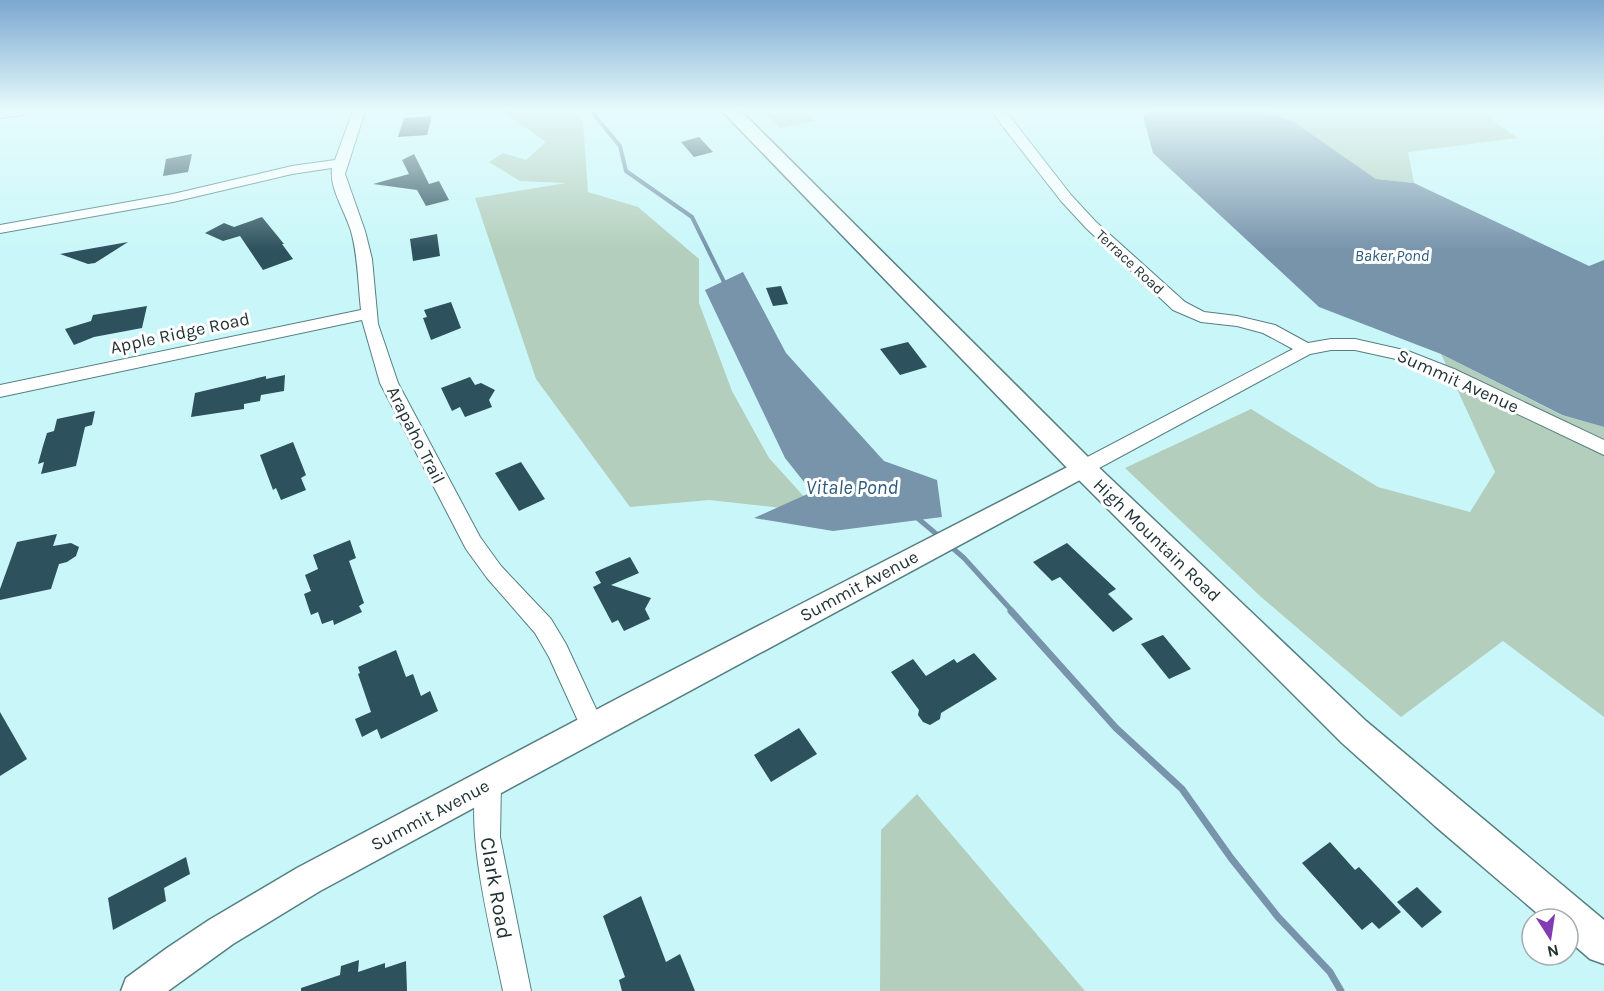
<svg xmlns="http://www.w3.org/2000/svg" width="1604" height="991" viewBox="0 0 1604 991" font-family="Karla,sans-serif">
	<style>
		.green { fill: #b3cebc }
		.water { fill: #7894ab }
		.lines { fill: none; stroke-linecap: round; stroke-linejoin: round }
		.stream-far2 { stroke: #7894ab; stroke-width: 4 }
		.stream-far1 { stroke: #7894ab; stroke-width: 5 }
		.stream { stroke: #7894ab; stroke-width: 7 }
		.building { fill: #2d515d }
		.minor-casing { stroke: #557f81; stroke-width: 2 }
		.tertiary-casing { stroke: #557f81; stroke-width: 3 }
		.secondary-casing { stroke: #557f81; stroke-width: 3 }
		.minor { fill: #fff; fill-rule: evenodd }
		.tertiary { fill: #fff; fill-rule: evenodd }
		.secondary { fill: #fff; fill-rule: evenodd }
		.labels { text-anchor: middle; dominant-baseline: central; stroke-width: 6; stroke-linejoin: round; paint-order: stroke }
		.far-street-label { font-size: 15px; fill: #1f3132; stroke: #fff }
		.far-water-label { font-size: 16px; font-style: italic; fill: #2c5a7d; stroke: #fff }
		.street-label { font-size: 18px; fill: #1f3132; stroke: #fff }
		.water-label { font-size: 20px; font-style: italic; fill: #2c5a7d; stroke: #fff }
		.near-street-label { font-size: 21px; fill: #1f3132; stroke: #fff }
	</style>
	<rect width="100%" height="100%" fill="#c9f7f9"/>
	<g class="green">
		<path d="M502 111H571L583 122 588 192 638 207 699 259V303L732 391 769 458 818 512 709 500 630 507 536 379 475 198 566 183 520 181 489 162 503 153 526 160 546 142Z"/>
		<path d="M762 111H808L815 121 780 128Z"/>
		<path d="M1264 111H1481L1517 138 1408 152 1414 183 1376 179 1294 122Z"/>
		<path d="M1441 354 1561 415 1604 427V717L1503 641 1401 717 1260 596 1125 468 1251 409 1378 487 1470 512 1495 472Z"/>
		<path d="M917 794 1085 991H880L881 830Z"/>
	</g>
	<g class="water">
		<path d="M1149 111H1264L1294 122 1376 179 1414 183 1589 266 1604 260V427L1562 415 1441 354 1319 307 1153 153 1143 116Z"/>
		<path d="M743 272 786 353 884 461 937 480 942 517 833 531 754 518 812 492 785 458 705 290Z"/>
	</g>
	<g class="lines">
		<path class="stream-far2" d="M591 111 620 146 626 171 692 217 726 286"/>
		<g class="stream-far1">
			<path d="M915 516 940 537"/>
			<path d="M949 545 964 558 1013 612"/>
		</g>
		<path class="stream" d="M1011 611 1116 728 1182 789 1231 858 1278 917 1330 972 1341 991"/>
	</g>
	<g class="building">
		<path d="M432 116 427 135 398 137 404 118Z"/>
		<path d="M699 137 713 152 694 157 681 142Z"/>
		<path d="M192 154 188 172 163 176 166 159Z"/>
		<path d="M414 154 429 184 439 181 449 200 426 206 417 190 373 184 409 174 402 160Z"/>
		<path d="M262 217 284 244H282L293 259 263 270 240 236 223 241 205 233 224 223 234 227Z"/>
		<path d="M437 234 440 256 413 261 410 239Z"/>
		<path d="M128 242 95 263 88 264 60 254Z"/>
		<path d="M781 286 788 304 773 306 766 288Z"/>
		<path d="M451 302 461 328 431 340 423 318 427 317 424 310Z"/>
		<path d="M147 306 142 328 94 337 74 345 65 329 91 321 93 315Z"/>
		<path d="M908 342 927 367 900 375 880 349Z"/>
		<path d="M285 375 284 391 261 395 260 401 244 404V409L191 417 195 393 266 376V379Z"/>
		<path d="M470 377 475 385 481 383 495 390 489 400 492 407 465 417 460 407 452 411 441 388Z"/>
		<path d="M95 411 92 425 85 427 76 466 41 474 44 462 38 464 43 446 47 433 54 431 57 419Z"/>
		<path d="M293 442 306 475 301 478 306 490 281 500 276 488 273 490 260 455Z"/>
		<path d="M521 462 545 499 519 511 495 473Z"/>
		<path d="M57 534 53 546 71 543 79 547 76 556 67 562 59 564 51 589 0 600V589L17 542Z"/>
		<path d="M350 540 356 558 349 561 364 603 359 606 362 612 334 625 333 620 322 624 318 612 311 615 304 594 311 591 305 575 318 569 313 555Z"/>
		<path d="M1067 543 1116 589 1108 594 1133 619 1113 632 1060 577 1052 581 1033 562Z"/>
		<path d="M630 557 639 573 611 585 651 598 645 609 650 619 624 631 618 620 612 623 593 587 601 583 595 572Z"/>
		<path d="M1163 635 1191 669 1169 679 1141 644Z"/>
		<path d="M396 650 406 677 413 674 421 696 430 691 438 711 381 739 377 729 362 737 355 719 371 712 358 674 360 673 358 667Z"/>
		<path d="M974 653 997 679 941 713 940 719 930 725 923 722 918 715 919 710 891 672 913 659 926 676 954 659 957 663Z"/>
		<path d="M0 712 27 759 0 776Z"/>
		<path d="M799 728 817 754 771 782 754 755Z"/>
		<path d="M1330 842 1355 870 1359 867 1401 912 1379 929 1372 922 1362 930 1302 863Z"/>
		<path d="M186 857 190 874 164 888 166 901 113 930 108 898Z"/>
		<path d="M1417 887 1442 912 1422 928 1397 902Z"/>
		<path d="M641 896 666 962 680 954 695 991H622L619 980 625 977 603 916Z"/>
		<path d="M359 960 358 972 385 963V968L406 961 407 991H301V988L340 975 341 966Z"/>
	</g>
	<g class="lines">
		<defs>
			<g id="minor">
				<path d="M0 111H28L22 115 0 118Z"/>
				<path d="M353 111H365L345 174 365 231 372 259 378 324 398 383 480 537 501 566 551 619 566 644 604 726 600 734 592 737 584 734 549 657 535 633 487 578 466 549 380 383 362 320 0 397V385L361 310C358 283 358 256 351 231 345 211 329 188 332 168L292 174 173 202 0 233V225L173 194 292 166 335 160Z"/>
				<path d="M991 111H1004L1008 114 1071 195 1096 222 1185 302 1204 312 1237 316 1275 325 1308 343 1331 339H1355L1408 351 1454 369 1604 440V455L1442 378 1396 359 1355 350H1331L1310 354 1090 473 1083 475 1076 473 1074 468 1076 463 1293 349 1263 333 1237 326 1201 322 1173 310 1086 228 1061 201Z"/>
				<path d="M489 771 498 774 501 783 500 837 531 991H503C493 940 461 819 480 774Z"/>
			</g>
			<path id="tertiary" d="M1083 459 1091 462 1095 468 1091 474 320 891 233 944 168 991H121L126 978 167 948 209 920 297 868 626 694Z"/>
			<path id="secondary" d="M722 111H741L1092 461 1366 721 1604 920V964L1590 959 1568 940V919H1544L1435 826 1342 743 1074 475Z"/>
		</defs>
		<use href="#minor" class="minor-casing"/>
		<use href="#tertiary" class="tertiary-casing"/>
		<use href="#secondary" class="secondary-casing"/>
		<use href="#minor" class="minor"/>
		<use href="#tertiary" class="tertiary"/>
		<use href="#secondary" class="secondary"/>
	</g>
	<linearGradient id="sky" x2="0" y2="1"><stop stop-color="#7ba7d0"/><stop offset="0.44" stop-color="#e7fbfc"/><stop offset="1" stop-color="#e7fbfc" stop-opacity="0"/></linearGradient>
	<rect width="1604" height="250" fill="url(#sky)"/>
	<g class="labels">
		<g class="far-street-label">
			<text transform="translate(1130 262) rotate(43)">Terrace Road</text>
		</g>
		<g class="far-water-label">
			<text x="1392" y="255">Baker Pond</text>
		</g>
		<g class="street-label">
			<text transform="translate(180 333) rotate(-12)">Apple Ridge Road</text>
			<text transform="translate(1458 381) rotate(24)">Summit Avenue</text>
			<text transform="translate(416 435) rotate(63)">Arapaho Trail</text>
			<text transform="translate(1157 540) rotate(44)">High Mountain Road</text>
			<text transform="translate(859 586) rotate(-28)">Summit Avenue</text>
			<text transform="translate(430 815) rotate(-28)">Summit Avenue</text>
		</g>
		<g class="water-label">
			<text x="852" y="487">Vitale Pond</text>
		</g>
		<g class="near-street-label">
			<text transform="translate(496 888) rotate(80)">Clark Road</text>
		</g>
	</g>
	<g transform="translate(1550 937) rotate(168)"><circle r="28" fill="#ffffff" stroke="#a5adad" stroke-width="1.5"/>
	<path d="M0-4.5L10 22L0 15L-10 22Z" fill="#803cb0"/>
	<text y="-9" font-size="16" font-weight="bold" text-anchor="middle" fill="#1f3132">N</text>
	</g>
</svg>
